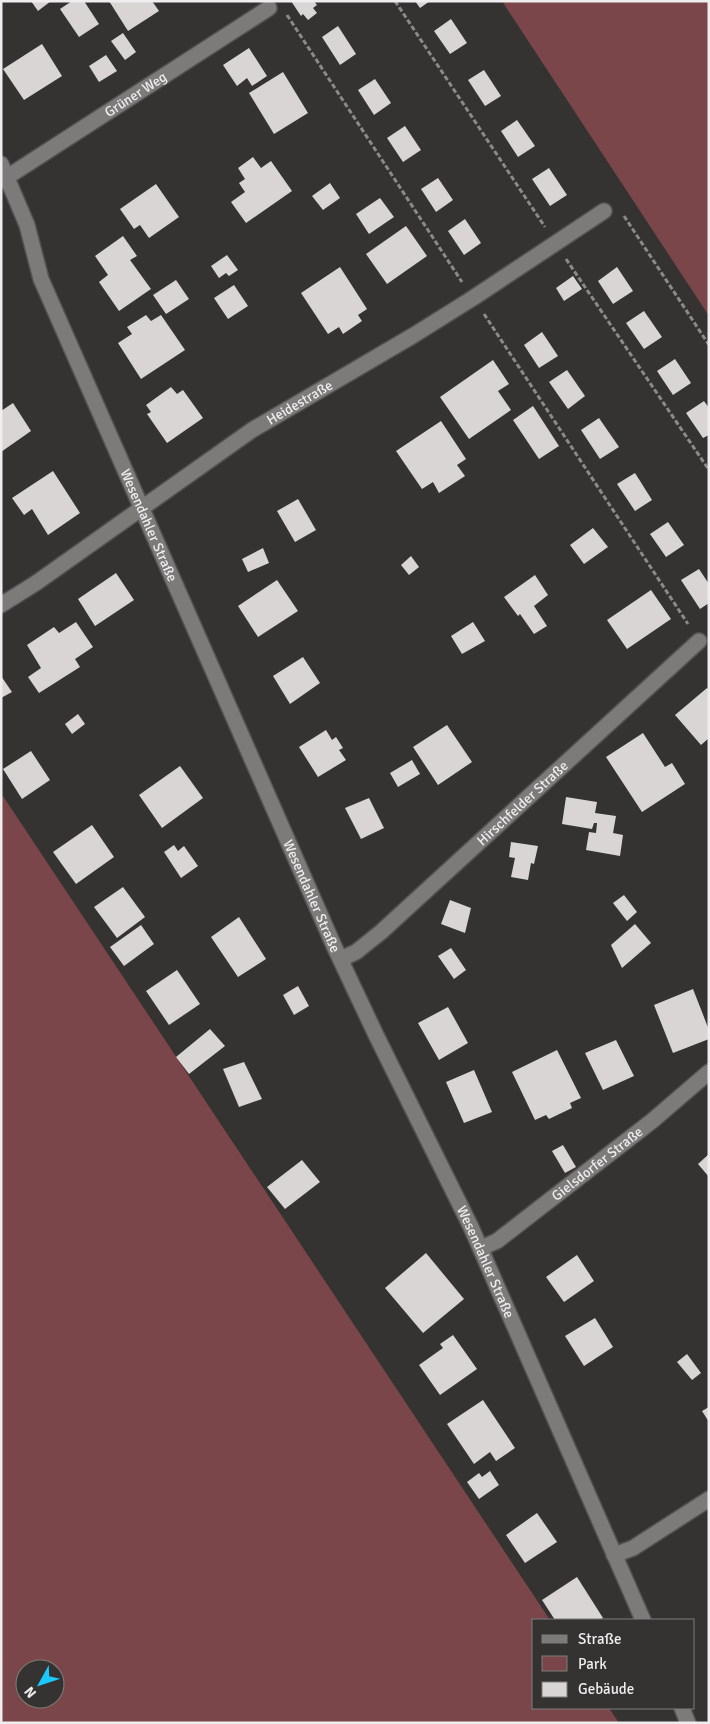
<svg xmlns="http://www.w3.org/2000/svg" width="710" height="1724" viewBox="0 0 710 1724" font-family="Signika,sans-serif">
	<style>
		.green { fill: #7a464a; fill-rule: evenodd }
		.building { fill: #d9d5d5 }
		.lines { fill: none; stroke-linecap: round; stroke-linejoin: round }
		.minor-casing { stroke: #545151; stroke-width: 18 }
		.path { stroke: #8b8989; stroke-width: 3; stroke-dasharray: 5 2.5; stroke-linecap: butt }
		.minor { stroke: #7d7a7a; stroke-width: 15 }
		.labels { text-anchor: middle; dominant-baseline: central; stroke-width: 5; stroke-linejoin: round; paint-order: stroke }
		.street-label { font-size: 14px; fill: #efeded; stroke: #353232 }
	</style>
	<rect width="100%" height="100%" fill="#353232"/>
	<g class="green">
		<path d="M502 1H709V316Z"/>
		<path d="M1 793 550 1620H534V1708H609L619 1723H1ZM25 1669H55V1699H25Z"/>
	</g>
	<g class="building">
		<path d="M31 1H51L38 11Z"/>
		<path d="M72 1H84L99 24 79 37 60 9Z"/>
		<path d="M109 1H152L159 11 128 31Z"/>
		<path d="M291 1H314L317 5 313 8 317 13 308 20 303 14 301 16Z"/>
		<path d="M415 1H430L420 8Z"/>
		<path d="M451 19 467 43 450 54 434 31Z"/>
		<path d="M338 26 356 54 340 65 322 37Z"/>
		<path d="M123 33 136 52 125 60 111 41Z"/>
		<path d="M42 44 62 76 24 100 3 69Z"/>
		<path d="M249 48 267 76 252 86 247 78 237 86 223 65Z"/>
		<path d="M106 55 117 71 99 82 89 66Z"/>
		<path d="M484 70 501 96 485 106 468 80Z"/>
		<path d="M283 72 308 113 274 134 249 93Z"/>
		<path d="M375 79 391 103 374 115 358 90Z"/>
		<path d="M517 120 535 146 518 157 501 131Z"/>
		<path d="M405 126 421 150 403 162 387 138Z"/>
		<path d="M253 157 261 168 271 161 292 191 246 223 231 202 245 192 239 183 245 179 238 168Z"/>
		<path d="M549 168 567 195 550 206 532 179Z"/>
		<path d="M438 178 453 200 436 212 421 189Z"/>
		<path d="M330 183 340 198 323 210 312 196Z"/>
		<path d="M156 184 179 217 149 238 140 225 134 229 120 209Z"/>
		<path d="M380 198 394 217 369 234 356 214Z"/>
		<path d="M465 219 481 243 464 255 448 231Z"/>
		<path d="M406 226 427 256 387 284 366 254Z"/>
		<path d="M123 236 137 256 130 260 151 289 119 311 99 282 108 275 95 256Z"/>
		<path d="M227 255 238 270 229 276 226 273 219 278 211 266Z"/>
		<path d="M340 267 367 309 358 315 362 321 343 334 339 327 328 334 301 293Z"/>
		<path d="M617 267 633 291 613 304 598 281Z"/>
		<path d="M573 276 582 289 564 301 556 288Z"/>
		<path d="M176 280 189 299 166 314 153 295Z"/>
		<path d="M234 285 248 306 228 319 214 298Z"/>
		<path d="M644 311 662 337 644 349 626 323Z"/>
		<path d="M146 315 151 321 161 315 185 350 141 379 118 343 132 334 127 327Z"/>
		<path d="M542 332 558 356 539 368 524 345Z"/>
		<path d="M675 359 691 383 673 395 657 371Z"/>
		<path d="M493 360 509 384 498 391 511 410 469 439 440 397Z"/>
		<path d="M567 370 585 396 568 409 549 382Z"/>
		<path d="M171 387 177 394 183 390 203 418 167 443 147 414 151 412 146 405Z"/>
		<path d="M704 401 709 408V435L703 438 686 413Z"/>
		<path d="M13 403 31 431 1 452V411Z"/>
		<path d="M533 406 559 446 539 459 513 420Z"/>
		<path d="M599 418 619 447 600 459 581 430Z"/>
		<path d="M441 421 466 459 457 465 465 476 439 493 433 482 422 489 396 451Z"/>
		<path d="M53 471 80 513 48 535 32 509 24 515 12 498Z"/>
		<path d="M635 473 652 500 635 511 617 484Z"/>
		<path d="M298 499 316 530 295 542 277 511Z"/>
		<path d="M668 522 684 545 666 557 650 534Z"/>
		<path d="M593 528 608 547 584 564 570 545Z"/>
		<path d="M263 548 269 563 248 572 242 559Z"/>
		<path d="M411 556 419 567 409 575 401 565Z"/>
		<path d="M699 569 709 584V603L700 609 681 580Z"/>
		<path d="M116 573 134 600 95 626 78 599Z"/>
		<path d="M535 575 548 595 534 606 547 626 534 634 520 614 518 616 504 597Z"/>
		<path d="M277 580 298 611 258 637 238 606Z"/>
		<path d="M651 590 671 619 627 649 607 620Z"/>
		<path d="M76 622 93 647 75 659 80 667 39 693 28 677 41 668 27 645 54 627 59 633Z"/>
		<path d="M473 622 485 641 462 654 451 636Z"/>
		<path d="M303 657 320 683 290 704 273 676Z"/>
		<path d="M1 676 12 692 1 698Z"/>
		<path d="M707 688 709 690V738L701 745 675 715Z"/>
		<path d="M78 714 85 724 72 734 65 724Z"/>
		<path d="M447 725 472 762 438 785 413 747Z"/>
		<path d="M326 730 332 740 336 737 343 748 339 750 346 760 318 777 299 747Z"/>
		<path d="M643 733 665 767 672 763 685 784 642 812 606 757Z"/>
		<path d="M31 751 50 780 22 799 3 769Z"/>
		<path d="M412 760 420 774 398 787 390 773Z"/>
		<path d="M180 766 203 798 162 828 139 795Z"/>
		<path d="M566 797 597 802 595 813 616 816 613 833 623 835 620 856 586 850 589 832 596 833 597 823H594L592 829 562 824Z"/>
		<path d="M369 798 384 828 361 839 345 808Z"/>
		<path d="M92 825 114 857 76 884 53 852Z"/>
		<path d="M511 842 538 846 534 864 531 863 528 880 511 877 515 858 509 857Z"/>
		<path d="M174 845 178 851 184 846 198 866 181 878 164 852Z"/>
		<path d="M123 887 145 917 117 938 94 907Z"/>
		<path d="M624 895 637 912 627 921 613 903Z"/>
		<path d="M450 900 471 908 465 933 441 924Z"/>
		<path d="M239 917 266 959 238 977 211 937Z"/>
		<path d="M635 924 651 943 622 968 611 945Z"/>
		<path d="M141 925 154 944 124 966 110 947Z"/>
		<path d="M451 948 466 970 454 979 438 956Z"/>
		<path d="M177 970 200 1004 169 1025 146 991Z"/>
		<path d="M298 986 309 1006 294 1015 283 995Z"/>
		<path d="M693 989 709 1030V1039L673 1053 654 1005Z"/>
		<path d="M448 1007 468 1043 439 1060 418 1023Z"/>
		<path d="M210 1029 225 1046 189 1074 176 1057Z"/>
		<path d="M616 1040 634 1076 603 1090 585 1053Z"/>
		<path d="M557 1050 581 1098 570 1103 572 1108 549 1119 546 1115 535 1120 512 1072Z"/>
		<path d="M244 1062 262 1099 239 1107 223 1069Z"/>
		<path d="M474 1070 492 1112 464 1123 446 1082Z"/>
		<path d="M563 1145 576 1167 565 1173 552 1151Z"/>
		<path d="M709 1154V1177L698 1164Z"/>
		<path d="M302 1160 320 1182 285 1209 267 1187Z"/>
		<path d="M426 1253 464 1299 423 1333 385 1288Z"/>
		<path d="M577 1255 594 1281 564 1302 546 1277Z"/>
		<path d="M595 1318 613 1347 584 1366 565 1336Z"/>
		<path d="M453 1335 477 1369 440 1395 419 1365 443 1348 440 1344Z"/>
		<path d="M687 1354 701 1373 692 1380 677 1362Z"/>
		<path d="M483 1400 515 1448 496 1461 490 1452 474 1464 447 1424Z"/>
		<path d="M709 1407V1422L702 1411Z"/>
		<path d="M490 1471 499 1485 479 1499 467 1482 479 1473 482 1477Z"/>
		<path d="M537 1513 557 1542 525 1563 506 1535Z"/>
		<path d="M577 1577 603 1618 599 1620H555L542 1600Z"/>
	</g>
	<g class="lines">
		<defs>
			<g id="minor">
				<path id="s1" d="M1 164 27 225 41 279 334 946 376 1035 471 1227 643 1620"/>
				<path id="s2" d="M1 181 269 8"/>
				<path id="s3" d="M1 605 36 583 252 430 414 335 473 298 604 211"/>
				<path id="s4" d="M341 959 356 952 381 932 699 641"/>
				<path id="s5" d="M481 1248 497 1241 652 1121 709 1072"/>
				<path d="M614 1555 633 1548 709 1499"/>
				<path d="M682 1708 688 1723"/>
			</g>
		</defs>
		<use href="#minor" class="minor-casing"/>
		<g class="path">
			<path d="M395 1 545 227"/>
			<path d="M287 15 462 282"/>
			<path d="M624 216 709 345"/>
			<path d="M566 259 709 470"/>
			<path d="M484 314 688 624"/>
		</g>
		<use href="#minor" class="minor"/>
	</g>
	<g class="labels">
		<g class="street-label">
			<text stroke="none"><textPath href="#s2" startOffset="160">Grüner Weg</textPath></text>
			<text stroke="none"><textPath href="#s3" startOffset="361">Heidestraße</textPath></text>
			<text stroke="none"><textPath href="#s1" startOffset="391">Wesendahler Straße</textPath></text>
			<text stroke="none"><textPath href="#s4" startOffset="240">Hirschfelder Straße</textPath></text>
			<text stroke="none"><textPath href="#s1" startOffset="796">Wesendahler Straße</textPath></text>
			<text stroke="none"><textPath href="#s5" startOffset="144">Gielsdorfer Straße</textPath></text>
			<text stroke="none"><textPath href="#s1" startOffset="1201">Wesendahler Straße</textPath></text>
		</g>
	</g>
	<rect width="710" height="1724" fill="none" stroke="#efeded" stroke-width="5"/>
	<rect x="532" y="1619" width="162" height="90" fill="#353232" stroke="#7f7d7d"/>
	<rect x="542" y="1635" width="25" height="8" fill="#7d7a7a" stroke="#7f7d7d"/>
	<text x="578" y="1644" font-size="15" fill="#efeded">Straße</text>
	<rect x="542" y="1656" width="25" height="15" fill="#7a464a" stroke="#7f7d7d"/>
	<text x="578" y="1669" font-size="15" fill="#efeded">Park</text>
	<rect x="542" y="1682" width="25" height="15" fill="#d9d5d5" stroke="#7f7d7d"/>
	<text x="578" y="1694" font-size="15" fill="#efeded">Gebäude</text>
	<g transform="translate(40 1684) rotate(230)"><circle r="24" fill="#353232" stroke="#7f7d7d"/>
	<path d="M0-4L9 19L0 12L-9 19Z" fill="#1bc9fc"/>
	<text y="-8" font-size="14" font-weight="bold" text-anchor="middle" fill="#efeded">N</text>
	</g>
</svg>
